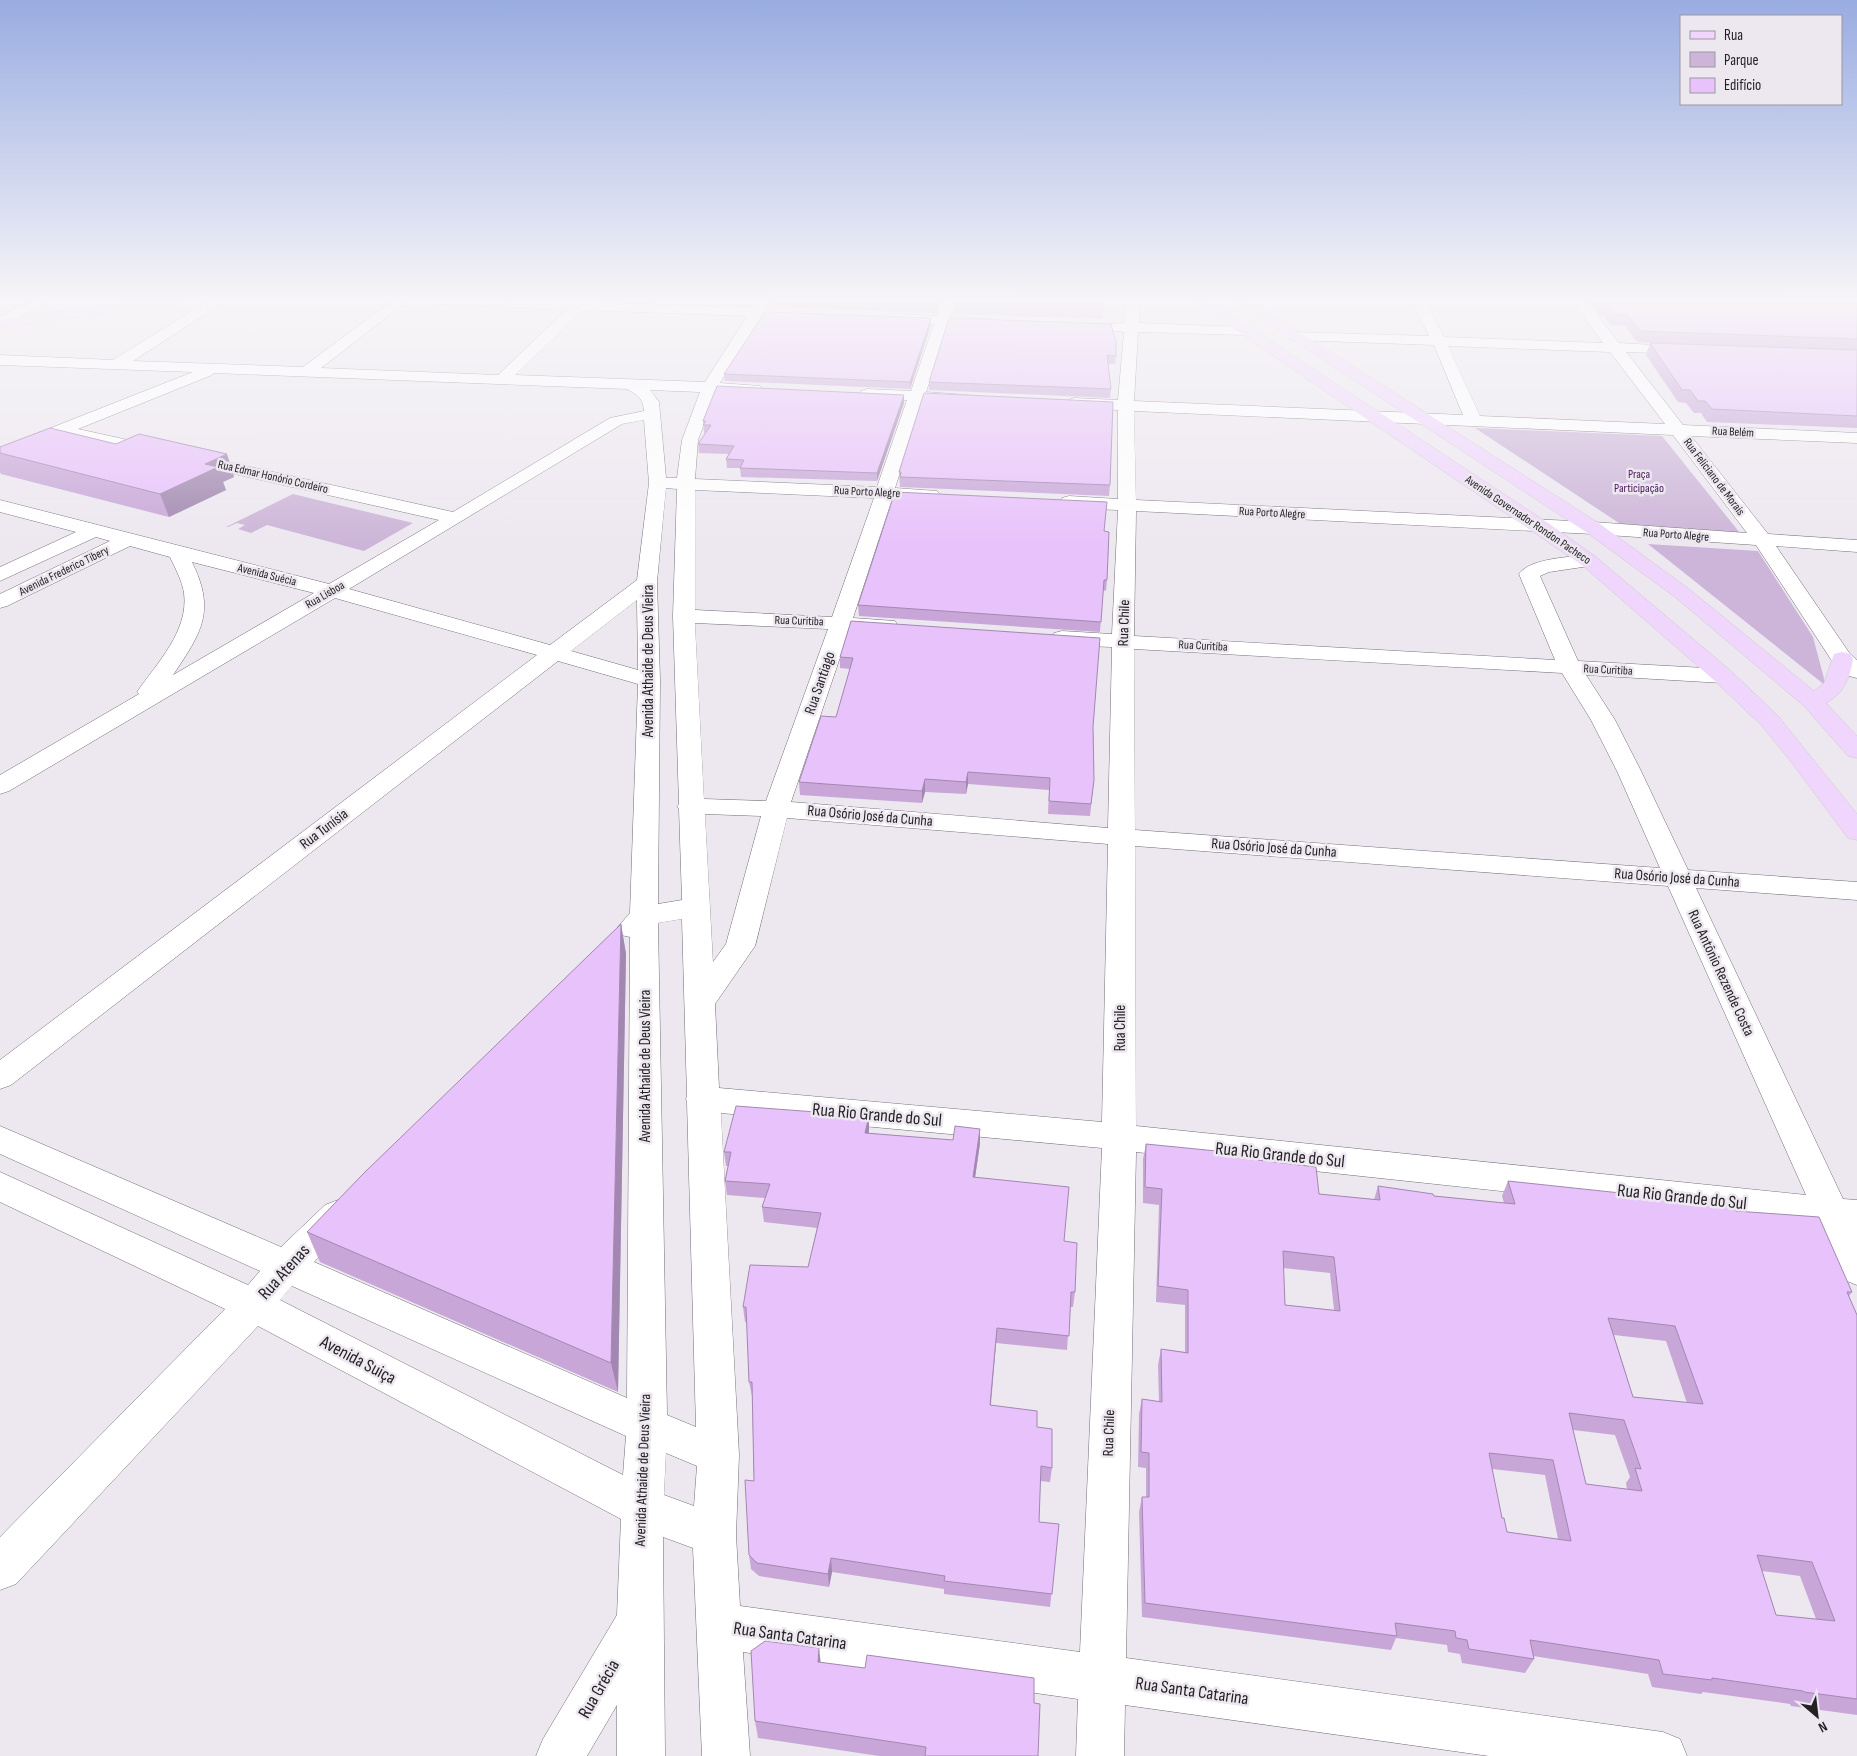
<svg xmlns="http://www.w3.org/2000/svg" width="1857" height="1756" viewBox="0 0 1857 1756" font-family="'Sofia Sans Condensed',sans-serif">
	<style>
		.green { fill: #ccb5d8 }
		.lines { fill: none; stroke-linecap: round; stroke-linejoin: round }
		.minor-casing { stroke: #736e75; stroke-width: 1 }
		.major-casing { stroke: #cacaca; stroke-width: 1 }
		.minor { fill: #fff; fill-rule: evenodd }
		.major { fill: #f0d6fd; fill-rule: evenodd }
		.wall { fill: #c8a7d8; fill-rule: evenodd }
		.shaded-wall { fill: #a288b0 }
		.building { fill: #e8c2fb; stroke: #a288b0; fill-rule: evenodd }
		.labels { text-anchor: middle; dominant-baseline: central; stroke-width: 5; stroke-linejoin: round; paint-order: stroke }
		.far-street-label { font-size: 12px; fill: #232124; stroke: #ede8f0 }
		.far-park-label { font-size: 12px; fill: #441557; stroke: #ede8f0 }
		.street-label { font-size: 15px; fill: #232124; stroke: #ede8f0 }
		.near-street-label { font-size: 18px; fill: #232124; stroke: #ede8f0 }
	</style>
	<rect width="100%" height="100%" fill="#ede8f0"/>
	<g class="green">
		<path d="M1475 428 1662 436 1740 533 1625 527Z"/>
		<path d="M293 494 413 523 364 551 267 525 251 533 238 529 245 525 237 523 228 527H226Z"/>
		<path d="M1648 544 1758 551 1813 637 1826 686Z"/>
	</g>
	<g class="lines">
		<defs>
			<g id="minor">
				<path d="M32 300H50L0 327V317Z"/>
				<path d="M210 300H227L133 361 303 367 393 300H409L321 368 498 375 567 309 431 304 424 300H592L590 302 752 308 757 300H771L766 309 776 310 778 313 771 317H761L720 383 760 386 762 389 760 392 754 394 716 392 698 440 695 479 877 487 907 400 867 399 861 397 859 394 861 391 867 389 911 391 934 324 894 322 887 318 894 314 937 316 942 300H956L951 316 991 319 993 322 991 325 986 326 948 325 926 392 967 395 969 398 967 401 961 403 923 401 895 488 937 491 940 495 937 499 931 500 892 499 853 618 895 621 898 626 895 631 887 632 849 631 791 802 1108 828 1112 647 1062 645 1054 643 1051 638 1054 633 1062 631 1112 634 1118 510 1069 508 1062 506 1060 502 1062 498 1069 496 1118 499V410L1074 408 1068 406 1066 403 1068 400 1074 398 1118 400 1124 332 1109 330 1107 327 1109 324 1124 323 1126 300H1140L1139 323 1244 327 1249 328 1251 331 1249 334 1244 335 1138 332 1134 401 1463 415 1434 345 1294 340 1289 339 1287 336 1289 333 1294 332 1429 336 1411 300H1425L1444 337 1603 343 1571 300H1585L1619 343 1691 347 1693 350 1691 353 1686 354 1626 352 1683 425 1857 433V443L1691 436 1768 534 1857 540V552L1776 546 1850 654 1857 660V678L1849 676 1834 664 1756 545 1593 534 1136 511 1134 636 1555 660 1519 574C1530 558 1571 557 1589 555L1596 557 1599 561 1596 565 1549 572 1540 576 1578 661 1723 669 1731 671 1734 676 1731 681 1723 683 1586 675 1615 720 1641 771 1688 870 1857 882V900L1696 888 1843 1199 1857 1200V1285L1844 1280 1819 1225 1136 1152 1126 1658 1663 1732 1680 1739 1687 1756H1489L1125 1705 1124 1756H1076L1078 1699 743 1652 750 1756H702L693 1548 663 1537 665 1756H617V1705L587 1756H536L543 1739 617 1615 621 1519 258 1326 16 1584 0 1590V1537L225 1309 0 1202V1172L248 1285 260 1271 0 1154V1126L281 1247 325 1205 338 1200 351 1205 356 1215 351 1225 314 1262 627 1398 630 937 621 935 617 928 630 913 638 684 558 661 11 1085 0 1089V1060L537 655 335 598 9 791 0 794V775L139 694 137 692C157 663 189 631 184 593 182 580 175 568 170 557L130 546 7 606 0 608V594L110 541 96 537 0 581V567L76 532 0 512V500L329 584 439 520 190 464 187 460 190 456 196 455 453 512 610 418 644 411C643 398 638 395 627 389L214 373 212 375 78 429 160 447 163 451 160 455 154 456 62 435 0 459V448L193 372 0 365V355L113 360ZM583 310 747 316 705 382 515 375ZM1448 346 1610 352 1665 424 1480 416ZM650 390 700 392 682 440 677 478H666L659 402ZM1134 411 1673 435 1747 533 1593 522 1136 500ZM644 420 649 483 637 580 550 645 349 589 622 424ZM666 488 677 489 673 616 679 804 677 806 679 809 682 900 658 904 660 680 657 582ZM695 490 874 498 832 617 695 610ZM192 562 314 593 173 675C202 632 216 611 192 562ZM637 600 638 670 571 651ZM695 623 828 629 766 801 704 799ZM1134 649 1562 673 1591 720 1617 771 1660 868 1135 830ZM705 814 761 816 726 944 713 962ZM787 818 1108 844 1102 1122 719 1088 715 1004 755 946ZM1135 846 1668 886 1806 1195 1136 1126ZM682 919 687 1096 686 1099 687 1102 696 1427 667 1415 658 923ZM721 1113 1102 1148 1080 1652 740 1606 736 1535 739 1455ZM292 1286 626 1436 623 1475 280 1300ZM666 1453 697 1466 694 1506 664 1495Z"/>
			</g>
			<g id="major">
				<path d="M143 300H182L175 304 0 328V320Z"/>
				<path d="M1191 300H1208L1548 523 1596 557 1731 671 1778 716 1857 814V840L1848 838 1792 763 1762 726 1715 681 1582 565Z"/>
				<path d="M1232 300H1249L1600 524 1689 589 1814 691 1824 683 1834 654 1842 652 1850 654 1853 659C1850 678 1844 693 1826 703L1857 736V758L1848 756 1804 706 1675 597 1586 532Z"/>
			</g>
		</defs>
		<use href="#minor" class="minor-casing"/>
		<use href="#major" class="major-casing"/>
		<use href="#minor" class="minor"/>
		<use href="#major" class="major"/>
	</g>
	<g class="wall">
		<path d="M773 300H940L936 313 774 307Z"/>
		<path d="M954 300H1104L1102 319 954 314Z"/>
		<path d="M1589 300H1857V428L1707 422 1701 413H1694L1686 403 1678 402 1646 355 1650 343 1782 348 1637 342 1625 326 1610 325 1604 317H1601Z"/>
		<path d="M931 318V325L910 389 725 381 724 374Z"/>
		<path d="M949 318 1116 356 1115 364H1108L1111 389 1110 398 929 390V382Z"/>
		<path d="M904 395V403L877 481 741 477 740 468H727L726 459 729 454 699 453 698 444 706 433H704L703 421Z"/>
		<path d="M0 447 234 477 223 482 226 490 169 517 1 474 0 472Z"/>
		<path d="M899 472 1110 485 1109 496 900 487Z"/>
		<path d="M1104 531 1107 580 1106 591 1103 590 1100 632 859 616 858 605Z"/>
		<path d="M851 621 1093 727 1094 780 1090 816 1048 814 1049 790 968 784 966 794 925 792 922 803 800 795 799 782 836 717 850 669 840 668V657Z"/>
		<path d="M621 924 626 954 618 1392 320 1262 307 1232Z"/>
		<path d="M869 1116V1133L980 1143 975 1177 1064 1241 1075 1292 1073 1307H1070L1067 1350 996 1343 991 1405 1037 1427 1052 1468 1050 1482 1040 1481 1039 1522 1059 1524 1050 1607 944 1594V1589L832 1572 829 1587 759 1576 751 1569 749 1555 754 1481 752 1396 749 1382 747 1322H745L743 1307 808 1267 817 1228 764 1222 762 1207 765 1198 727 1195 725 1181 728 1166H726L724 1152Z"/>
		<path d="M1146 1144 1258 1160 1319 1194 1374 1200 1378 1186 1434 1196 1504 1203 1502 1196 1508 1181 1736 1211 1852 1292 1849 1296 1857 1315V1715L1791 1706 1790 1704 1703 1692 1701 1694 1652 1687 1648 1674 1533 1656 1534 1659 1525 1673 1462 1663 1460 1654 1448 1652 1447 1645 1396 1638 1391 1650 1142 1617 1139 1512 1142 1497H1146V1468L1138 1467 1139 1414 1142 1399 1159 1402 1158 1365 1161 1349 1185 1352V1305L1156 1302 1159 1205 1143 1203V1159ZM1283 1268 1330 1273 1334 1310 1285 1305ZM1614 1335 1666 1341 1687 1403 1633 1397ZM1573 1430 1615 1435 1630 1477 1626 1483 1627 1489 1586 1484ZM1492 1469 1545 1475 1558 1539 1507 1532 1502 1518ZM1762 1571 1800 1576 1816 1619 1776 1615Z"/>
		<path d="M821 1663 1034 1703 1038 1756H879L758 1738 755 1721Z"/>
	</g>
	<g class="shaded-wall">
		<path d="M936 300H940L936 313Z"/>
		<path d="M931 318V325L910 389V382Z"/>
		<path d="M904 395V403L877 481V473Z"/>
		<path d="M227 454 234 477 223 482 226 490 169 517 160 494 205 464Z"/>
		<path d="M968 772V784L966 794V782Z"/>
		<path d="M925 779V792L922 803V791Z"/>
		<path d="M621 924 626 954 618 1392 611 1363Z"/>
		<path d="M869 1116V1130L866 1148 865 1133Z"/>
		<path d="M980 1129V1143L973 1192V1177Z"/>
		<path d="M997 1328 996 1343 989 1419 990 1405Z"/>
		<path d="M831 1558 832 1572 829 1587 828 1574Z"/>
		<path d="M819 1648 821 1665 818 1662Z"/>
	</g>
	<g class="building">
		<path d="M954 300H1104L1103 305Z"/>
		<path d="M1600 300H1857V339L1640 331 1628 315 1613 314 1608 306H1604Z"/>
		<path d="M765 312 931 318 910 382 724 374Z"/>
		<path d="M949 318 1111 324 1116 342V356L1107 355 1111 389 929 382Z"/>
		<path d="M1650 343 1857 350V416L1712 409 1705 401H1698L1690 390H1682Z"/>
		<path d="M717 386 904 395 877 473 740 468 744 460 726 459 734 446 698 444 711 425H703L706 421H703Z"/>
		<path d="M924 393 1113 402 1110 485 900 477 901 472H899Z"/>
		<path d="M50 428 116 444 139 434 227 454 205 464 218 467 160 494 0 453V447Z"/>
		<path d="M895 492 1107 502 1104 531 1109 532 1107 580H1104L1101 622 858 605Z"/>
		<path d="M851 621 1100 638 1093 727 1094 780 1091 804 1049 801 1050 778 968 772 966 782 925 779 922 791 799 782 821 716 836 717 853 658 840 657Z"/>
		<path d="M621 924 611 1363 307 1232 364 1173Z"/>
		<path d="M736 1106 869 1116 865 1133 953 1140 955 1126 980 1129 973 1177 1069 1187 1064 1241 1077 1243 1075 1292H1071L1069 1336 997 1328 990 1405 1037 1411V1427L1052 1429V1468L1041 1466 1039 1522 1059 1524 1052 1594 944 1581 945 1576 831 1558 828 1574 757 1563 749 1555 745 1480 754 1481 752 1382H749L746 1307H743L750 1265 808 1267 821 1213 762 1207 770 1184 725 1181 731 1152H724Z"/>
		<path d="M1146 1144 1257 1155 1258 1160 1316 1167 1319 1194 1380 1200 1378 1186 1433 1194 1434 1196 1515 1204 1508 1181 1733 1205 1736 1211 1819 1217 1852 1292H1847L1857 1315V1699L1804 1692 1803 1691 1712 1678V1680L1663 1674 1659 1660 1530 1640 1534 1659 1469 1649 1467 1640 1456 1638 1455 1631 1395 1623 1397 1636 1145 1603 1142 1497H1149V1453L1141 1452 1142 1399 1162 1402 1161 1349 1188 1353V1290L1158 1286 1162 1189 1145 1187ZM1283 1251 1334 1257 1340 1311 1285 1305ZM1608 1318 1675 1326 1703 1404 1633 1397ZM1569 1413 1624 1420 1641 1469 1635 1468 1642 1491 1586 1484ZM1489 1453 1553 1460 1571 1541 1507 1532 1504 1518H1502ZM1757 1555 1812 1562 1835 1621 1776 1615Z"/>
		<path d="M765 1641 819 1648 818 1662 865 1668 867 1655 1034 1678V1703L1040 1704 1038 1756H925L926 1747 755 1721 751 1651Z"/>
	</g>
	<linearGradient id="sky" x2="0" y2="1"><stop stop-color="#99ace1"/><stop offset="0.55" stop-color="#f7f5f8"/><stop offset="1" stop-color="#f7f5f8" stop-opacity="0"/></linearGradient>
	<rect width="1857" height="546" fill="url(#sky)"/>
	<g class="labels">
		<g class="far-street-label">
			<text transform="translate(1733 432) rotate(3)">Rua Belém</text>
			<text transform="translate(273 477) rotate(13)">Rua Edmar Honório Cordeiro</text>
			<text transform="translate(1714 477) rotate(53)">Rua Feliciano de Morais</text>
			<text transform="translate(867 492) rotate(3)">Rua Porto Alegre</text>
			<text transform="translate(1272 513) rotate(3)">Rua Porto Alegre</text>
			<text transform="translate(1528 520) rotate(34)">Avenida Governador Rondon Pacheco</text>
			<text transform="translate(1676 535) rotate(4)">Rua Porto Alegre</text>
			<text transform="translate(64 571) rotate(-26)">Avenida Frederico Tibery</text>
			<text transform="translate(267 575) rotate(14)">Avenida Suécia</text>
			<text transform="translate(325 595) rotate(-30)">Rua Lisboa</text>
			<text transform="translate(799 621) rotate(2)">Rua Curitiba</text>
			<text transform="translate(1203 646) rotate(3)">Rua Curitiba</text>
			<text transform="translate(1608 670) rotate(3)">Rua Curitiba</text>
		</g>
		<g class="far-park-label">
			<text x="1639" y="474">Praça<tspan x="1639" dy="14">Participação</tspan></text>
		</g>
		<g class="street-label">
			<text transform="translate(1124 623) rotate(-88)">Rua Chile</text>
			<text transform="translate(648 661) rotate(-90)">Avenida Athaide de Deus Vieira</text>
			<text transform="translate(820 683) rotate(-71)">Rua Santiago</text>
			<text transform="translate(870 816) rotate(5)">Rua Osório José da Cunha</text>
			<text transform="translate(324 829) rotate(-37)">Rua Tunísia</text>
			<text transform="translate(1274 848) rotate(4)">Rua Osório José da Cunha</text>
			<text transform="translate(1677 878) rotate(4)">Rua Osório José da Cunha</text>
			<text transform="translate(1721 973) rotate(65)">Rua Antônio Rezende Costa</text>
			<text transform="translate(1120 1028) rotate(-90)">Rua Chile</text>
			<text transform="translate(645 1066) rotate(-90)">Avenida Athaide de Deus Vieira</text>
			<text transform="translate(1109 1433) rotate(-88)">Rua Chile</text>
			<text transform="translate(643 1470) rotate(-88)">Avenida Athaide de Deus Vieira</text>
		</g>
		<g class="near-street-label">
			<text transform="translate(877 1115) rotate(5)">Rua Rio Grande do Sul</text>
			<text transform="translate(1280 1155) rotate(6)">Rua Rio Grande do Sul</text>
			<text transform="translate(1682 1197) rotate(6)">Rua Rio Grande do Sul</text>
			<text transform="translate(284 1272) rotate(-48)">Rua Atenas</text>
			<text transform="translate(358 1360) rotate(28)">Avenida Suiça</text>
			<text transform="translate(790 1636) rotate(8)">Rua Santa Catarina</text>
			<text transform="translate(599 1689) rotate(-60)">Rua Grécia</text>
			<text transform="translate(1192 1691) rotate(8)">Rua Santa Catarina</text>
		</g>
	</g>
	<rect x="1680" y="15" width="162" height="90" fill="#ede8f0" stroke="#9c989e"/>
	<rect x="1690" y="31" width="25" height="8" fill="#f0d6fd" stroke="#9c989e"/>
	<text x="1724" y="40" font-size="15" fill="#232124">Rua</text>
	<rect x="1690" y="52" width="25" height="15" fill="#ccb5d8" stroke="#9c989e"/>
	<text x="1724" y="65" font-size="15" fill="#232124">Parque</text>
	<rect x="1690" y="78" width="25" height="15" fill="#e8c2fb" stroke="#9c989e"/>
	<text x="1724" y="90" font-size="15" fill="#232124">Edifício</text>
	<g transform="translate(1817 1716) rotate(152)" stroke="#ede8f0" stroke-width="4" paint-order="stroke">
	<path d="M0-4L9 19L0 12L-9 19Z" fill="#232124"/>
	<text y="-8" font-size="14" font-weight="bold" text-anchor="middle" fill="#232124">N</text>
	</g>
</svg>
